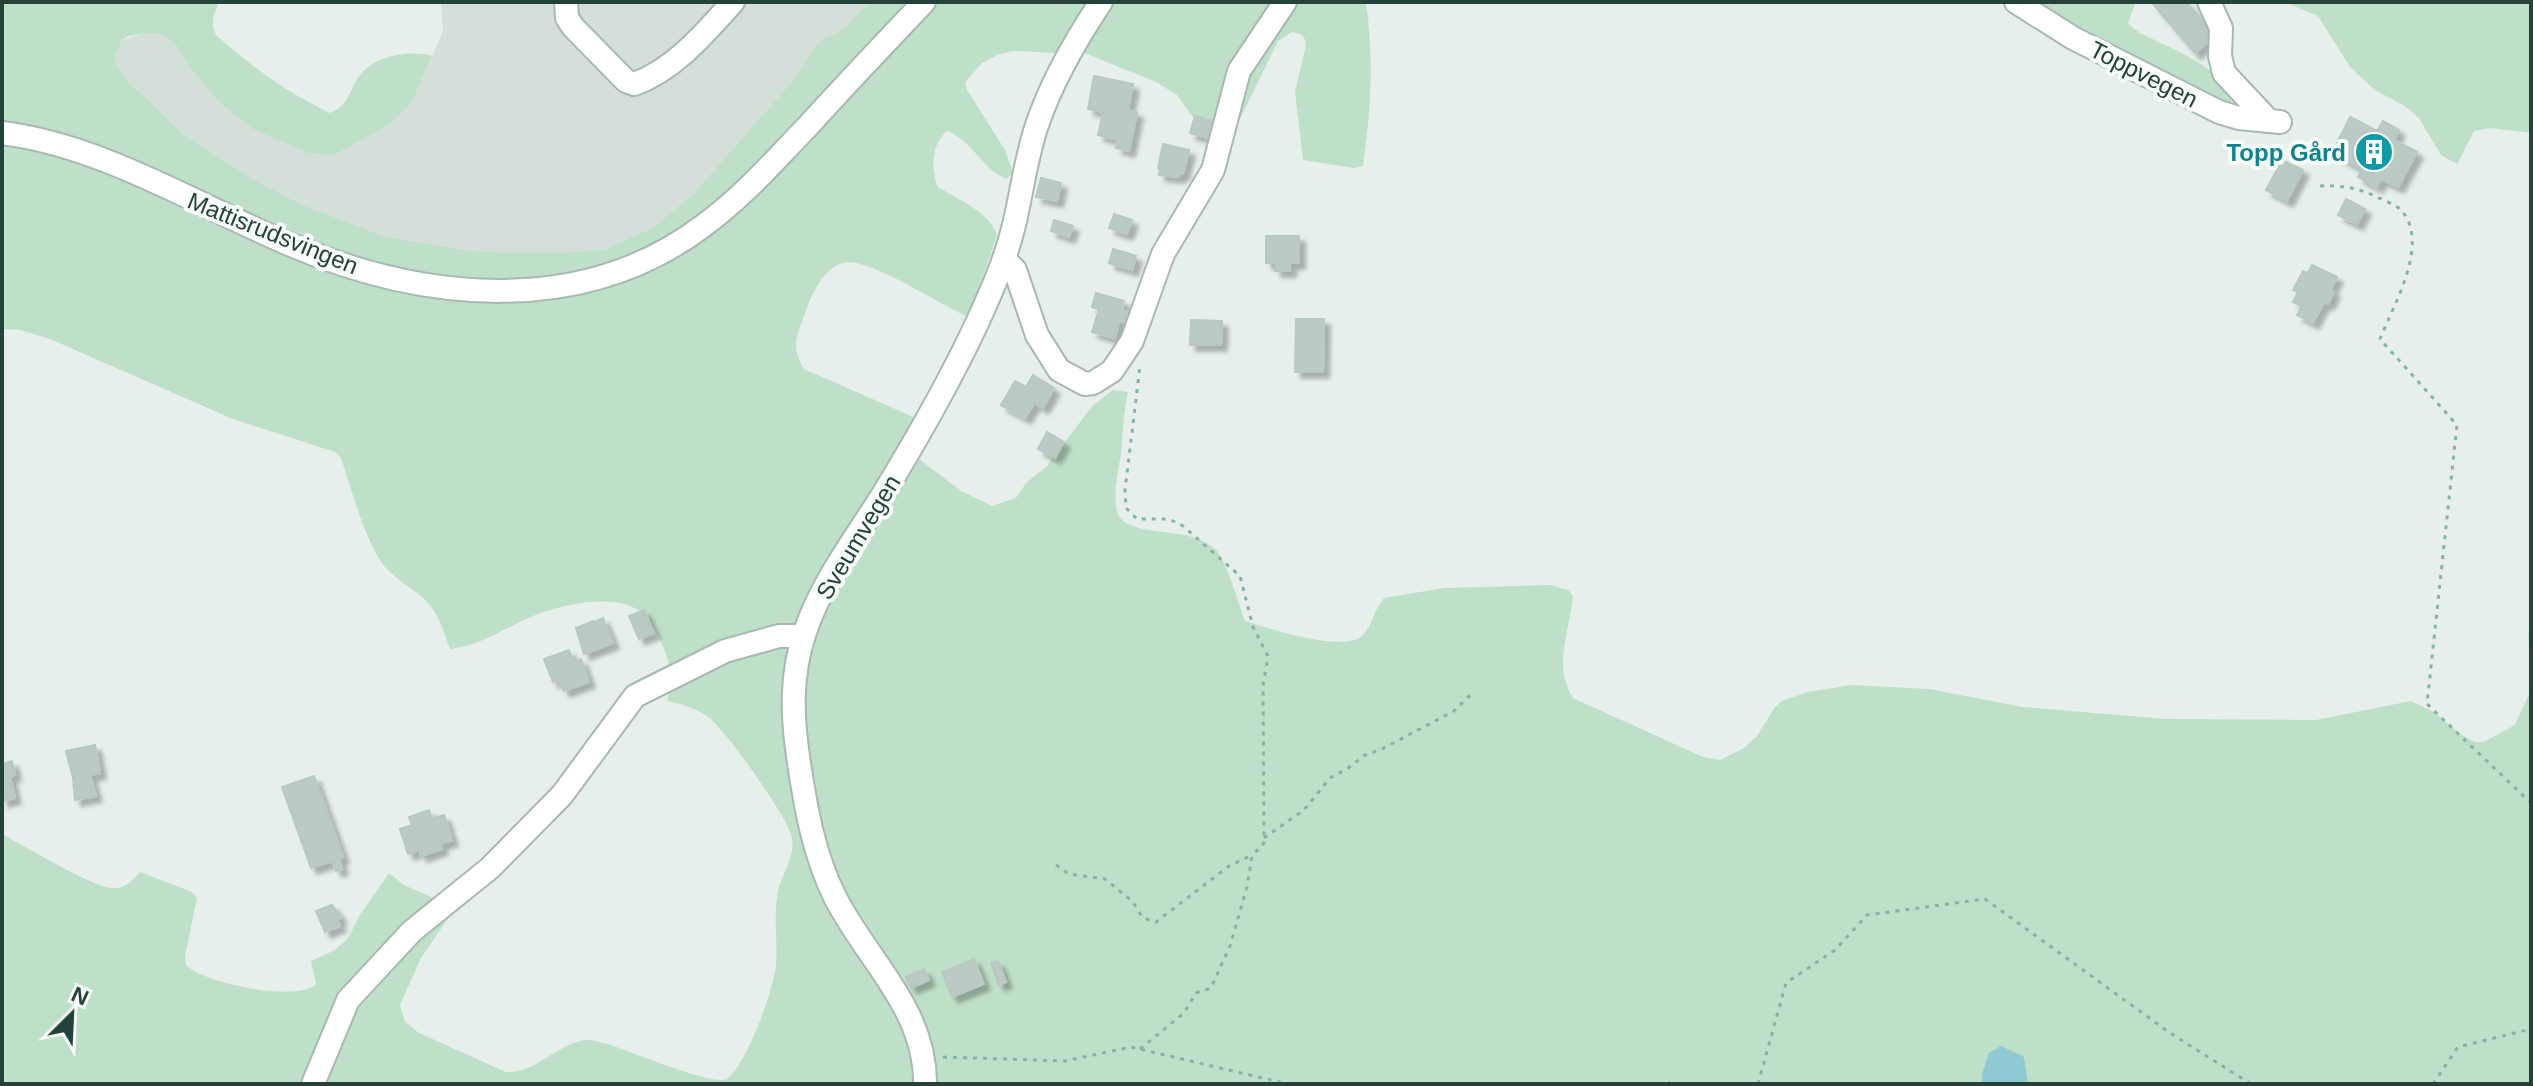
<svg xmlns="http://www.w3.org/2000/svg" width="2533" height="1086" viewBox="0 0 2533 1086" font-family="Arial,sans-serif">
	<style>
		.built { fill: #d4dfda }
		.green { fill: #bfe0c8 }
		.water { fill: #8ec9d4 }
		.building { fill: #bbcac4; stroke: #b8c9c2; stroke-width: 2; filter: url(#shadow) }
		.lines { fill: none; stroke-linecap: round; stroke-linejoin: round }
		.minor-casing { stroke: #a8b8b2; stroke-width: 26 }
		.path { stroke: #86b3a5; stroke-width: 3; stroke-dasharray: 4 6; stroke-linecap: butt }
		.minor { stroke: #fff; stroke-width: 22 }
		.labels { text-anchor: middle; dominant-baseline: central; stroke-width: 8; stroke-linejoin: round; paint-order: stroke }
		.street-label { font-size: 24px; fill: #24423a; stroke: #f7fbf9 }
		.culture-label { font-size: 24px; font-weight: bold; fill: #0d838f; stroke: #f7fbf9; text-anchor: end }
	</style>
	<defs>
		<filter id="shadow"><feDropShadow dx="6" dy="6" stdDeviation="2" flood-color="#0004"/></filter>
	</defs>
	<rect width="100%" height="100%" fill="#e6efeb"/>
	<path class="built" d="M441 2H870L842 30 819 41 789 85 692 195 652 228 605 249 561 253H509L464 250 387 237 305 206 258 182 184 135 126 79 116 64 115 56 122 40 146 33 163 35 176 45 190 67 253 129 412 102 443 31Z"/>
	<g class="green">
		<path d="M2 2H219C214 14 210 23 216 35 253 68 285 91 330 113 350 106 349 88 361 74 377 55 410 50 432 56L412 102 387 126 334 155 308 153 253 129 219 102 190 67 176 45 163 35 146 33 129 36 122 40 115 56 116 64 126 79 184 135 258 182 305 206 387 237 464 250 509 253H561L605 249 652 228 692 195 789 85 819 41 842 30 870 2H1366C1374 60 1371 108 1363 166L1354 168 1303 160 1295 92 1305 49 1306 41 1301 34 1292 32 1278 41 1229 141 1205 127 1192 116 1177 95 1156 82 1082 52 1074 54 1014 51 997 55 982 63 965 82 967 90 1005 150 1013 173 1006 179C980 167 974 142 947 131 932 143 930 170 938 187 957 199 990 212 997 235L972 309 967 316C940 305 866 255 843 263 823 269 812 293 806 311 797 335 790 346 804 369L918 419 914 451 919 459 961 491 992 506 1016 498 1026 483 1046 467 1093 405 1113 390 1128 392C1123 413 1123 433 1121 453 1119 470 1107 513 1126 523 1154 537 1188 527 1214 548 1226 558 1239 605 1245 621 1267 628 1344 653 1362 636 1372 627 1374 609 1384 598L1444 588 1551 585 1568 590 1573 596C1570 632 1552 664 1573 698L1703 757 1720 760 1744 748 1757 736 1775 707 1782 701 1808 692 1851 685 1929 689 2023 707 2165 719 2316 720 2411 701 2434 712 2460 734 2475 742H2484L2515 725 2529 694 2531 676 2528 633 2531 626V1084H2028V1081L1982 1074V1084H2V834C23 845 95 889 114 888 126 888 132 881 140 872L192 892 197 898 185 956 186 965C204 983 297 1003 316 984L311 961 335 950 348 938 360 915 389 873 404 885 451 906V914L421 958 400 1005 405 1022 419 1033 506 1072C535 1074 556 1045 584 1040 590 1039 600 1043 607 1044 628 1050 711 1086 727 1079 747 1064 774 989 776 964 778 940 773 915 778 891 783 871 797 855 791 834 785 814 724 727 707 716 695 708 681 704 667 701 674 676 669 653 655 631 651 625 647 616 641 612 612 590 548 607 518 623 492 635 480 645 450 649 444 634 440 616 429 604 415 588 394 580 382 563 363 535 352 490 341 458L335 452 233 419 50 339 20 330 2 329Z"/>
		<path d="M2006 2H2136L2128 23C2136 33 2149 37 2161 43 2188 56 2219 70 2233 97L2225 117Z"/>
		<path d="M2285 2H2531V133L2491 128 2474 131 2457 164 2441 155 2419 118 2405 106 2375 90 2350 67 2318 16Z"/>
	</g>
	<path class="water" d="M2001 1046 2024 1057 2028 1084H1982V1074L1989 1053Z"/>
	<g class="building">
		<path d="M2155 2H2186L2216 35 2195 53 2153 4Z"/>
		<path d="M1094 76 1133 84 1128 110 1137 112 1129 151 1116 148 1118 140 1098 135 1103 112 1088 109Z"/>
		<path d="M1195 116 1212 121 1207 138 1190 133Z"/>
		<path d="M2350 117 2377 131 2383 121 2399 130 2394 140 2417 152 2398 187 2381 179 2377 187 2358 177 2362 169 2332 153Z"/>
		<path d="M1163 144 1189 150 1183 174H1180L1179 177 1159 175 1160 169 1158 168Z"/>
		<path d="M2282 160 2303 170 2287 201 2266 190Z"/>
		<path d="M1041 178 1061 183 1057 201 1036 197Z"/>
		<path d="M2346 199 2365 209 2357 224 2338 215Z"/>
		<path d="M1114 214 1132 220 1127 234 1109 228Z"/>
		<path d="M1054 220 1073 226 1069 237 1051 231Z"/>
		<path d="M1266 236H1299V263H1290V271H1275V263H1266Z"/>
		<path d="M1113 249 1136 256 1132 270 1109 263Z"/>
		<path d="M2312 265 2337 277 2330 290 2334 292 2328 304 2324 302 2313 323 2297 315 2302 306 2293 302 2298 292 2293 290 2303 271 2308 273Z"/>
		<path d="M1096 293 1124 301 1122 310 1127 312 1124 323 1119 321 1115 338 1092 332 1099 309 1092 307Z"/>
		<path d="M1296 319H1324L1323 372H1295Z"/>
		<path d="M1191 320 1222 321 1221 345H1190Z"/>
		<path d="M1033 375 1054 388 1043 408 1034 403 1025 418 1001 405 1015 381 1026 387Z"/>
		<path d="M1047 432 1064 442 1055 458 1038 449Z"/>
		<path d="M644 610 654 633 639 639 629 616Z"/>
		<path d="M603 618 613 643 584 654 576 628 593 621 595 626 594 622Z"/>
		<path d="M569 650 574 662 581 659 589 682 564 691 558 679 553 682 544 659Z"/>
		<path d="M95 745 100 773 90 775 96 796 75 800 73 778 66 751Z"/>
		<path d="M12 761 15 775 10 777 15 798 2 801V764Z"/>
		<path d="M314 776 343 857 339 859 342 869 336 871 332 861 311 868 282 787Z"/>
		<path d="M429 810 432 819 444 815 452 840 440 844 442 849 421 856 420 850 408 854 400 829 412 825 409 817Z"/>
		<path d="M332 905 341 918 337 919 340 926 325 932 316 911Z"/>
		<path d="M974 959 984 984 952 997 942 972Z"/>
		<path d="M998 961 1006 982 999 985 991 963Z"/>
		<path d="M924 969 929 980 911 988 906 977Z"/>
	</g>
	<g class="lines">
		<defs>
			<g id="minor">
				<path d="M566 2 567 18 573 27 626 81 634 84C674 70 705 33 733 2"/>
				<path d="M2016 2 2073 38 2219 112 2239 118 2280 122"/>
				<path d="M2209 2 2221 28 2220 56 2224 73 2269 121"/>
				<path d="M2 133C101 145 197 205 289 244 422 301 581 318 703 226 743 197 774 161 808 126 846 84 885 43 924 2"/>
				<path d="M1004 259 1015 270 1037 335 1059 370 1085 384 1093 383 1112 371 1132 341 1163 254 1213 170 1239 71 1285 2"/>
				<path d="M313 1084 348 1000 412 931 490 868 562 795 635 696 725 651 779 636H803"/>
				<path d="M925 1084C926 1009 866 959 835 897 814 855 806 809 799 763 792 718 790 676 805 632 821 583 855 539 882 496 917 439 950 381 978 321 992 290 1006 259 1014 225 1022 192 1026 157 1037 125 1052 81 1075 41 1101 2"/>
			</g>
		</defs>
		<use href="#minor" class="minor-casing"/>
		<g class="path">
			<path d="M2320 186C2342 185 2359 188 2379 198 2386 201 2396 205 2401 210 2431 243 2393 306 2380 339L2457 425 2427 704 2531 803"/>
			<path d="M1264 838 1304 810 1330 778 1348 768 1365 755 1382 749 1454 711 1472 693"/>
			<path d="M1056 865 1069 874 1105 879 1132 901 1143 918 1156 922 1229 866 1250 856"/>
			<path d="M1140 1049 1184 1013 1196 993 1211 988 1230 946 1247 887 1252 856 1264 843 1263 686 1268 656 1253 627 1240 576 1183 526 1169 519H1137L1126 508 1125 490 1140 366"/>
			<path d="M943 1057 1065 1061 1131 1047 1288 1084"/>
			<path d="M1667 1084 1671 1082 1677 1084"/>
			<path d="M1758 1084 1786 983 1835 950 1867 915 1985 899 2170 1033 2251 1084"/>
			<path d="M2433 1084 2458 1047 2531 1029"/>
		</g>
		<use href="#minor" class="minor"/>
	</g>
	<defs>
		<symbol id="building-disc" viewBox="-11 -11 22 22"><circle r="9.5" fill="#0f9aa8" stroke="#f7fbf9"/><path d="M-4-6H4V6H1V3H-1V6H-4ZM-2.5-4.3h1.7v1.8h-1.7ZM.8-4.3h1.7v1.8H.8ZM-2.5-1h1.7V.8h-1.7ZM.8-1h1.7V.8H.8Z" fill="#fff"/></symbol>
	</defs>
	<g fill-rule="evenodd">
		<use href="#building-disc" x="2352" y="130" width="44" height="44"/>
	</g>
	<g class="labels">
		<g class="street-label">
			<text transform="translate(2144 74) rotate(27)">Toppvegen</text>
			<text transform="translate(273 233) rotate(22)">Mattisrudsvingen</text>
			<text transform="translate(858 537) rotate(-59)">Sveumvegen</text>
		</g>
		<g class="culture-label">
			<text x="2346" y="152">Topp Gård</text>
		</g>
	</g>
	<rect width="2533" height="1086" fill="none" stroke="#24423a" stroke-width="8"/>
	<g transform="translate(72 1014) rotate(24)" stroke="#f7fbf9" stroke-width="6" paint-order="stroke">
	<path d="M0-6L14 30L0 20L-14 30Z" fill="#24423a"/>
	<text y="-12" font-size="22" font-weight="bold" text-anchor="middle" fill="#24423a">N</text>
	</g>
</svg>
